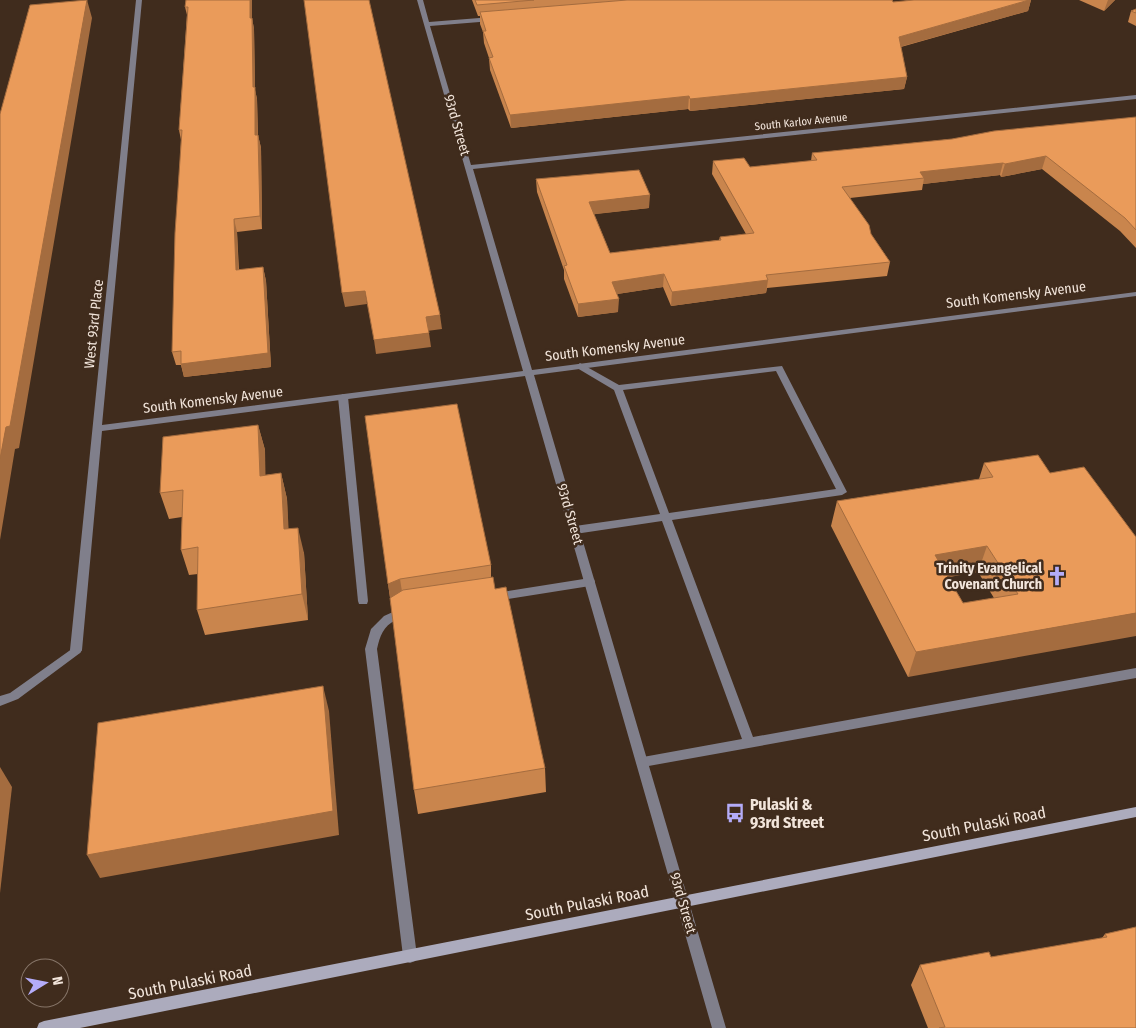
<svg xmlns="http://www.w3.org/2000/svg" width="1136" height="1028" viewBox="0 0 1136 1028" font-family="'Fira Sans Condensed',sans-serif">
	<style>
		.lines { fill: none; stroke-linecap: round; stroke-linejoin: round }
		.service { fill: #807f8b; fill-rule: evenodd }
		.minor { fill: #807f8b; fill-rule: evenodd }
		.secondary { fill: #acabbd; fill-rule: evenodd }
		.wall { fill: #c9854d; fill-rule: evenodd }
		.shaded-wall { fill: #a46c3f }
		.building { fill: #ea9b5a; stroke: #a46c3f; fill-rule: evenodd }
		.labels { text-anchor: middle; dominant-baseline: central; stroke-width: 5; stroke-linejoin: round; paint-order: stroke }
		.far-street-label { font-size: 11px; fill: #f2e5db; stroke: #402c1d }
		.street-label { font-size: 14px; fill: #f2e5db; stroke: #402c1d }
		.poi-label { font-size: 14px; font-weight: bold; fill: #f2e5db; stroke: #402c1d; text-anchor: end }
		.near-poi-label { font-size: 16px; font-weight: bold; fill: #f2e5db; stroke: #402c1d; text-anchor: start }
		.near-street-label { font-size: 16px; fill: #f2e5db; stroke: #402c1d }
	</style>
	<rect width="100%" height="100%" fill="#402c1d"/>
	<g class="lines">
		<g class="service">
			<path d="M580 363 619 385 782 366 847 492 842 495 672 520 753 737 1136 668V678L643 767 639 766 637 762 639 758 643 757 742 739 662 521 575 534 570 530 575 526 660 514 614 390 577 368 576 366ZM776 371 836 489 669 513 623 390Z"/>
			<path d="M343 394 348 397 368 601 367 604H359L358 601 338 397Z"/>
			<path d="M590 578 594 579 595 582 594 585 590 586 495 601 491 600 490 597 491 594 495 593Z"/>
			<path d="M404 607 408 608 409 611C406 616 401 617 396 620 383 626 380 636 377 649L417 956 415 961 410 963 405 961 403 956 365 649 371 629 384 616Z"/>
			<path d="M76 646 80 647 82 650 80 653 18 699 0 706V696L10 693Z"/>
		</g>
		<path class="minor" d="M136 0H142L102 425 523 371 417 0H423L429 22 492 17 495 19 492 21 430 26 471 165 1136 95V99L473 169 532 370 1136 292V296L534 375 726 1028H712L525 376 102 431 82 650 80 653 76 654 72 653 70 650Z"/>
		<path class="secondary" d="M1136 807V817L80 1028H37L39 1023 44 1021Z"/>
	</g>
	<g class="wall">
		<path d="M186 0 252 18 254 29 255 90 257 99 258 135 261 148 262 229 237 232 239 270 263 267 266 281 271 367 184 377 181 365H176L172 352 181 140 179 130 187 15 185 7Z"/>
		<path d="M472 0H892L893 2 914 0H1031L1028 11 901 47 907 77 904 89 690 111 688 109 511 128 490 70 489 58 484 43 483 32 480 24V16H478Z"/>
		<path d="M1079 0H1115L1104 11Z"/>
		<path d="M1136 9V26L1128 22 1131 11Z"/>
		<path d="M1136 117V248L1120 231 1042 169 1001 177 1000 175 923 184 922 190 850 198 871 234 890 262 887 276 767 288 766 293 671 306 663 287 617 294 618 312 578 317 564 279V270L537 192 536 179 649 208 594 214 610 253 719 240 720 237 746 234 712 174 713 161 750 167 811 161 812 153 952 139Z"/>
		<path d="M365 416 491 565V577L495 589 545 768 546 792 418 814 414 790 390 598Z"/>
		<path d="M258 425 265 450V475L281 473 287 499 288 529 304 553 308 620 205 635 197 610 198 574 189 575 181 550 182 517 169 519 160 493Z"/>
		<path d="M984 463 1050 473 1136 537 908 677 831 526 837 501 979 479ZM978 572 994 598 963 603 948 577Z"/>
		<path d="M1136 927V1028H928L911 985 920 965 991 957 1102 938 1105 934Z"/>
	</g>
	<g class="shaded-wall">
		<path d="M87 0 92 18 19 448 15 449 0 540V459Z"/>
		<path d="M250 0H252V30L250 18Z"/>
		<path d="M1029 0H1031L1028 11 896 48 899 37Z"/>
		<path d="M1108 0H1115L1104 11Z"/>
		<path d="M252 18 254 29 255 90 257 99 258 148 255 135 253 87Z"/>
		<path d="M907 77 904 89 690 111V99Z"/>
		<path d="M689 96 688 109 511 128 510 115Z"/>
		<path d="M258 135 261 148 262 229 260 216Z"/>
		<path d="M1046 156 1042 169 1001 177 1005 164Z"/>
		<path d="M1003 163 1000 175 923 184 924 178 920 172Z"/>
		<path d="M650 195 649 208 588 215 589 202Z"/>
		<path d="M234 219 237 232 239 284 236 270Z"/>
		<path d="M263 267 266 281 271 367 184 377 181 364Z"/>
		<path d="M664 274 663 287 611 295 612 282Z"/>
		<path d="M768 280 766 293 671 306 672 292Z"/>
		<path d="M365 291 367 304 345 307 342 293Z"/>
		<path d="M619 299 618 312 578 317V304Z"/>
		<path d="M440 315 442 329 427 331 426 317Z"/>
		<path d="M429 333 431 347 376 354 374 340Z"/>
		<path d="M258 425 265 450 266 501 260 476Z"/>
		<path d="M281 473 287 499 290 555 284 529Z"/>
		<path d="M298 528 304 553 308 620 302 594Z"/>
		<path d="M987 546 978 572 927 581 935 555Z"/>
		<path d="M400 579 404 604 392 610 388 584Z"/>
		<path d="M1136 613V636L908 677 916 652Z"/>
		<path d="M323 686 329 711 339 835 100 878 87 855Z"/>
		<path d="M0 767 12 787 0 893Z"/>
	</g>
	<g class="building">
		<path d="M87 0 10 426 6 427 0 459V114L30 5Z"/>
		<path d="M186 0H250V18H252L253 87H255V135H258L260 216 234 219 236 270 263 267 268 353 181 364V351L172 352 175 233 182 130H179L188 7H185Z"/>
		<path d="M304 0H369L440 315 426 317 429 333 374 340 365 291 342 293Z"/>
		<path d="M475 0H534L477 5Z"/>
		<path d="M627 0H892L893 2 914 0H1029L899 37 907 77 690 99 689 96 510 115 489 58 493 57 483 31H486L480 12Z"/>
		<path d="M1136 9V13L1131 11Z"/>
		<path d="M1136 117V230L1125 218 1046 156 1005 164 1003 163 920 172 924 178 842 187 869 225 871 234 890 262 766 275 768 280 672 292 664 274 612 282 619 299 578 304 564 266 567 265 536 179 639 170 650 195 589 202 610 253 721 240 720 237 754 233 713 161 744 158 750 167 817 160 812 153 952 139 994 131Z"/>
		<path d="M457 404 491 565 400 579 388 584 365 416Z"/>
		<path d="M258 425 260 476 281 473 284 529 298 528 302 594 197 610 198 547 181 550 183 490 160 493 163 437Z"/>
		<path d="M1038 455 1050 473 1084 467 1136 537V613L916 652 837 501 993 477 984 463ZM987 546 1018 594 963 603 935 555Z"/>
		<path d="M493 577 495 589 506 587 545 768 414 790 390 598 403 590Z"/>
		<path d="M323 686 333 811 87 855 98 723Z"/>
		<path d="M1136 927V1028H939L945 1027 920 965 989 952 991 957 1107 937 1105 934Z"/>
	</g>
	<defs>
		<symbol id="church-bare" viewBox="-9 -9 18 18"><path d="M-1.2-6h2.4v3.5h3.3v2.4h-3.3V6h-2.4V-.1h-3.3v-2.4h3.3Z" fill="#b4acf9" stroke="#402c1d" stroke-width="2.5" paint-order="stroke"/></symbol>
		<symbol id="bus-bare" viewBox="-9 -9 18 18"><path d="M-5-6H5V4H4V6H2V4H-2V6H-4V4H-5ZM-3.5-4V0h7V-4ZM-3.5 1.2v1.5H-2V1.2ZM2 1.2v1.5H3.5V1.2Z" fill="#b4acf9" stroke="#402c1d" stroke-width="2.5" paint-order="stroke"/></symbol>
	</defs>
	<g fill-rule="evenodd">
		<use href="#church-bare" x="1043" y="562" width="28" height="28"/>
		<use href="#bus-bare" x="721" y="799" width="28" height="28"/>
	</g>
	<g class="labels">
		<g class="far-street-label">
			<text transform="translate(801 122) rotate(-6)">South Karlov Avenue</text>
		</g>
		<g class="street-label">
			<text transform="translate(457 125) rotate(74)">93rd Street</text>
			<text transform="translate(1016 295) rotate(-7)">South Komensky Avenue</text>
			<text transform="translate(94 324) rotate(-84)">West 93rd Place</text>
			<text transform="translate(615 348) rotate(-7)">South Komensky Avenue</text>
			<text transform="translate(213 400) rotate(-7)">South Komensky Avenue</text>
			<text transform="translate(570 514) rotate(74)">93rd Street</text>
			<text transform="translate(683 903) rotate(74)">93rd Street</text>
		</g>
		<g class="poi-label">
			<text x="1042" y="568">Trinity Evangelical<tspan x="1042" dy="16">Covenant Church</tspan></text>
		</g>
		<g class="near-poi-label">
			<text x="750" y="804">Pulaski &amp;<tspan x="750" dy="18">93rd Street</tspan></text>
		</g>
		<g class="near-street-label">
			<text transform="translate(984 824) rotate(-11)">South Pulaski Road</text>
			<text transform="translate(587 903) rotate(-11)">South Pulaski Road</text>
			<text transform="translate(190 982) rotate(-11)">South Pulaski Road</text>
		</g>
	</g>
	<g transform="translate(45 983) rotate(80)"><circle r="24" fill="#402c1d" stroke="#877669"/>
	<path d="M0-4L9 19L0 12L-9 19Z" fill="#b4acf9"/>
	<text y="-8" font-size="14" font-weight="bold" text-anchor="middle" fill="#f2e5db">N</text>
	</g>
</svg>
